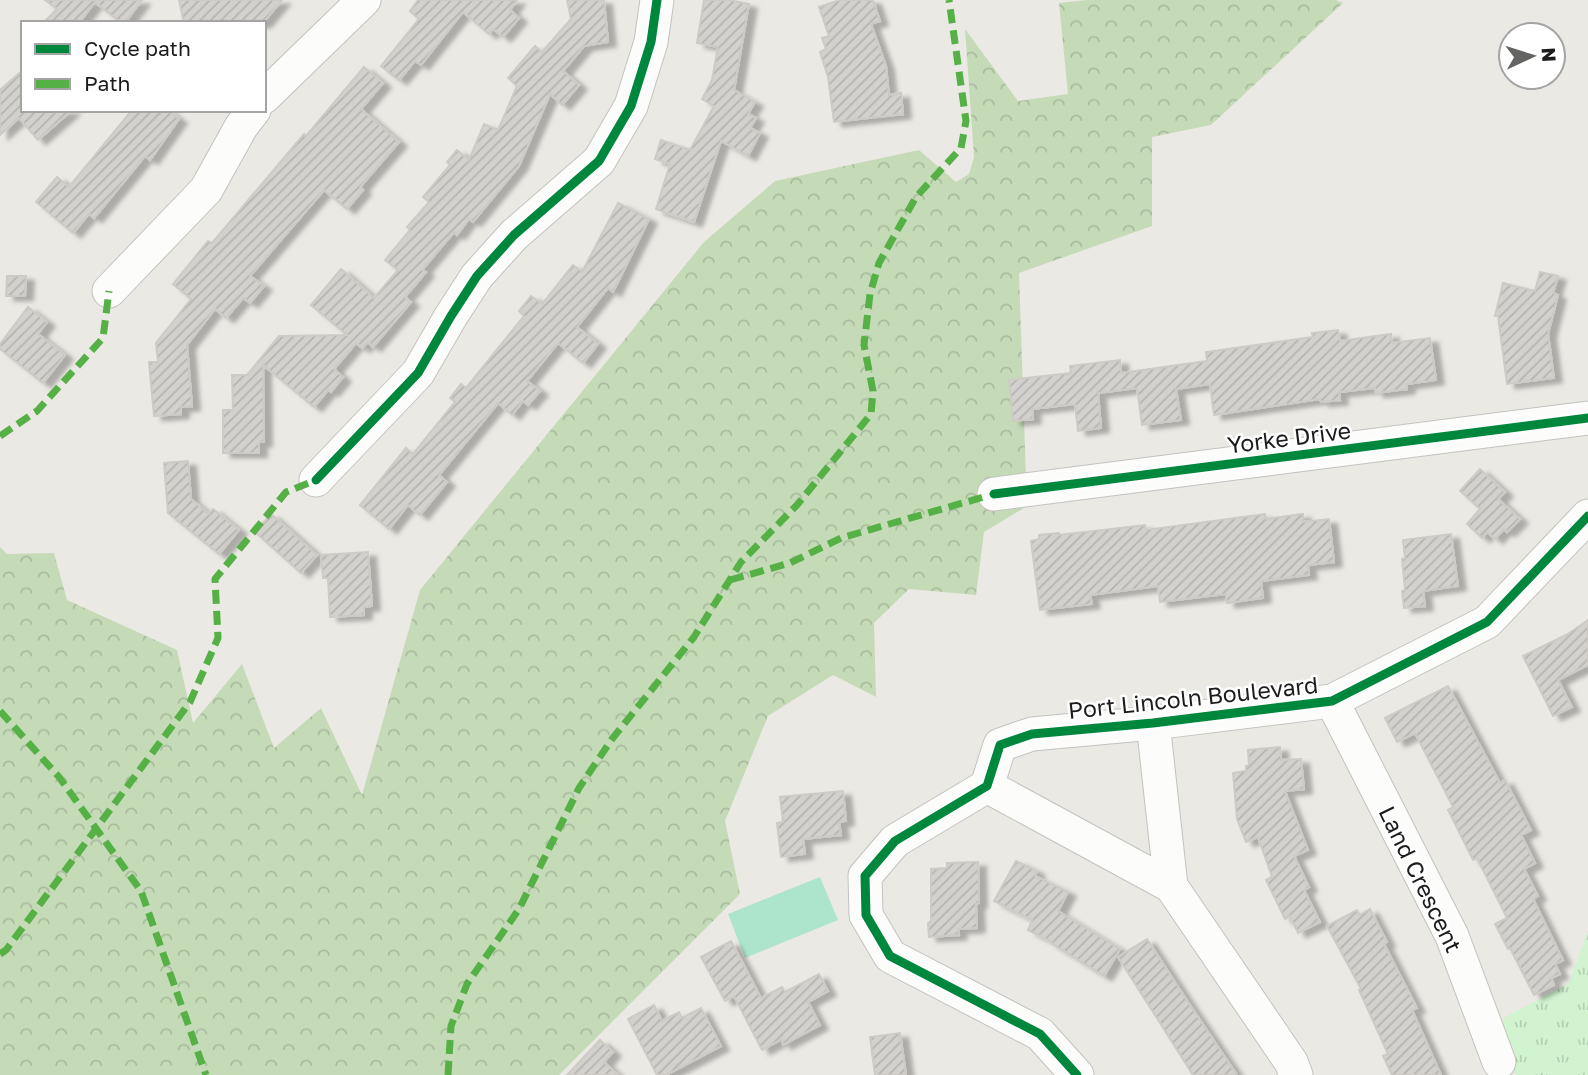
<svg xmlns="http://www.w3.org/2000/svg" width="1588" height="1075" viewBox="0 0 1588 1075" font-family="'Golos Text',sans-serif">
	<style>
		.forest { fill: url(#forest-crowns) }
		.park { fill: url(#park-tufts) }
		.pitch { fill: #ade5cc }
		.building { fill: url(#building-hatch); stroke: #cecac5; stroke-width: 2; filter: url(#shadow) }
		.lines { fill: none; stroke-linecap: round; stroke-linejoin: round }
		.minor-casing { stroke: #c3c2c0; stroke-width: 35 }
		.minor { stroke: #fcfcfb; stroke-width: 33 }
		.quiet { stroke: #55b145; stroke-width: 7; stroke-dasharray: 14 7; stroke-linecap: butt }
		.cycleway-casing { stroke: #fff; stroke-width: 13 }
		.cycleway { stroke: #00873e; stroke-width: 9 }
		.labels { text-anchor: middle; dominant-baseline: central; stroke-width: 5; stroke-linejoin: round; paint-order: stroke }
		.street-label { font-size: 23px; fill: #1c1c1c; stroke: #fff }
	</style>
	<defs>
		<pattern id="forest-crowns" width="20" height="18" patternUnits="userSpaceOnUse" patternTransform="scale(1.75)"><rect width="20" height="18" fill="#c5dbb8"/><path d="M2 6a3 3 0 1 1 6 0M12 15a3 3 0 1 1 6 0" fill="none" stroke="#a9bb9e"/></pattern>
		<pattern id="park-tufts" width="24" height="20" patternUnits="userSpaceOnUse" patternTransform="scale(1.75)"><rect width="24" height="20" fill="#d1f3d0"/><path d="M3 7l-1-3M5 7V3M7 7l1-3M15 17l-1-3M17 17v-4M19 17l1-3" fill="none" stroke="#b3d0b2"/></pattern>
		<pattern id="building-hatch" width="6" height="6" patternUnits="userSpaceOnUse" patternTransform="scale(1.75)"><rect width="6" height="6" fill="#d3d1cd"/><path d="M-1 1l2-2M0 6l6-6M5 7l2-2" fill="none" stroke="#b5b3af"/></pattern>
		<filter id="shadow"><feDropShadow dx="8" dy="4.5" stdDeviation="2" flood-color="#0004"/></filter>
	</defs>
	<rect width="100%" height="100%" fill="#ebe9e4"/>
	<path class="forest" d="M1087 0H1336L1343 3 1211 125 1152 137V226L1019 273 1027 506 984 532 976 595 909 589 874 623 876 697 833 675 768 716 725 821 740 894 559 1075H0V547L7 554 54 553 67 600 177 650 193 723 242 664 274 748 321 708 362 795 420 590 704 242 775 181 919 150 956 182 969 174 974 157 965 29 1018 101 1068 94 1059 3Z"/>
	<path class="park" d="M1588 931V1075H1517L1512 1071 1502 1019 1569 983Z"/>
	<path class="pitch" d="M820 877 838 920 745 958 728 914Z"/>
	<g class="building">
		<path d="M45 0H142L125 23H121L95 2 79 23H43L57 9Z"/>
		<path d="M179 0H282L263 23H184Z"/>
		<path d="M418 0H517L510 10 519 18 503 37 493 29 489 34 463 12 421 65 415 61 399 80 381 66 419 19 410 11Z"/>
		<path d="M567 0H604L608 42 584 46 563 71 579 85 562 105 550 94 519 166 473 222 469 219 457 235 454 232 422 270 426 272 405 297 411 302 373 347 368 342 362 348 356 343 334 369 343 377 331 392 328 390 314 407 263 365 264 442H259V453H223V410H233L232 375H247L279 336 347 335 311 305 341 269 374 298 398 270 385 260 410 230 407 227 429 202 423 197 450 165 447 162 457 150 469 160 484 124 498 130 517 86 508 78 535 46 542 52 571 19Z"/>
		<path d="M704 0H729L749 4 734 90 755 102 748 114 756 118 750 128 760 133 748 156 721 141 694 222 656 209 670 164 655 159 661 140 690 150 714 106 702 99 712 80 718 47 697 43Z"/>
		<path d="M840 0H873L880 21 871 24 886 66 889 95 901 93 903 114 834 122 828 77 820 52 826 49 822 38 829 36 819 7Z"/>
		<path d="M364 67 383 83 361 109 399 142 360 187 363 190 347 209 324 190 250 276 264 286 250 303 243 298 226 318 215 309 187 345 192 406 181 407V414L154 416 149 362H158L156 343 191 299 173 284 208 241 212 243 304 134 306 136Z"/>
		<path d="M23 70V110H72L38 140 19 118 0 135V90Z"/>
		<path d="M132 110H168L179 119 150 160 145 156 94 218 89 214 73 233 36 202 57 177 69 187Z"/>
		<path d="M618 203 649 219 613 292 608 288 577 327 598 344 583 363 558 343 527 381 540 391 528 405 523 401 512 415 498 403 439 475 447 482 420 515 408 505 389 529 360 505 406 448 413 454 455 402 450 398 461 384 466 388 524 316 519 311 531 296 542 304 573 265 582 272Z"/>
		<path d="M1540 272 1558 276 1553 293 1558 295 1548 334 1554 378 1507 384 1498 316H1495L1503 283 1535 291Z"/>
		<path d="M7 276H26L25 296H6Z"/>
		<path d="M28 307 47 322 38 334 65 355 43 383 0 349V344Z"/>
		<path d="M1338 330 1340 341 1391 334 1392 343 1430 338 1436 380 1407 384V389L1376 393 1375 388 1339 392 1340 400 1321 402 1320 399 1214 415 1210 384 1176 389 1181 420 1142 425 1137 388 1098 393 1101 428 1078 431 1075 404 1032 409 1033 419 1013 421 1009 380 1071 373 1070 366 1120 360 1121 373 1207 361 1206 352 1313 337 1312 333Z"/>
		<path d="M188 461 191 499 209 514 213 509 239 530 219 554 168 513 164 463Z"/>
		<path d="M1480 469 1505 492 1498 499 1520 519 1507 532 1504 529 1495 539 1487 532 1482 538 1467 524 1480 509 1460 491Z"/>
		<path d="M271 514 317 555 301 573 255 532Z"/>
		<path d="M1265 514 1266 519 1303 514V522L1329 519 1334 562 1308 565 1309 575 1261 581 1263 598 1227 603 1226 594 1160 602 1158 586 1090 595 1092 604 1040 610 1031 541 1039 539V535L1059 533V535L1145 525 1146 530Z"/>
		<path d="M1451 534 1458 586 1423 591 1425 606 1404 608 1402 591 1405 590 1402 559 1405 558 1403 540Z"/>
		<path d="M368 552 372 606 364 607V615L330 617 328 578H323L321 555Z"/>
		<path d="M1588 620V665L1558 680 1572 707 1553 716 1523 656 1568 634Z"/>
		<path d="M1448 686 1500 783 1505 780 1531 830 1521 835 1535 863 1524 869 1538 896 1533 899 1563 960 1555 964 1560 974 1551 978 1554 985 1534 995 1510 948 1508 949 1495 924 1507 918 1477 858 1473 860 1448 810 1453 807 1415 733 1397 742 1385 718Z"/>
		<path d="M1280 747 1281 760 1301 759 1304 789 1285 791 1308 850 1294 856 1309 887 1304 890 1320 922 1298 933 1290 916 1285 919 1266 880 1272 877 1258 837 1246 842 1237 819 1233 773 1246 771V766L1249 765 1248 750Z"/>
		<path d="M843 791 846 821 839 822 841 835 803 839 805 854 781 857 777 823 783 822 780 797Z"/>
		<path d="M1016 861 1037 871 1035 876 1068 892 1058 911 1120 949 1104 976 1051 943 1052 942 1028 930 1032 920 994 901Z"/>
		<path d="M978 862 979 903 976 904 977 928 958 929 959 935 929 937 928 923 931 921V869L947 868V863Z"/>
		<path d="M1370 909 1387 942 1384 944 1417 1008 1412 1010 1441 1075H1392L1383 1056 1388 1054 1359 990 1361 989 1327 926 1357 910 1360 915Z"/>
		<path d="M1147 939 1188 1002 1237 1075H1193L1118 957Z"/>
		<path d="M731 941 761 998 782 987 785 992 819 974 828 991 808 1002 820 1025 783 1045 782 1039 762 1050 734 996 725 1001 701 957Z"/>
		<path d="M654 1005 662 1021 679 1012 682 1018 701 1008 721 1046 666 1075H657L628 1019Z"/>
		<path d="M900 1033 906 1075H875L870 1037Z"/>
		<path d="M600 1040 613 1052 604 1062 618 1075H567Z"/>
	</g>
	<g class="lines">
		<defs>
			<g id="minor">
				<path d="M264 97 364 0"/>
				<path d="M109 291 206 190 241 127 254 110"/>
				<path d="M316 480 418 373 451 316 477 276 514 235 599 161 631 106 651 42 657 0"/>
				<path d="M994 494 1588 418"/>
				<path d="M1332 701 1452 936 1499 1062"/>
				<path d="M1153 723 1171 886"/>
				<path d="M987 786 1171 886 1291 1062 1296 1075"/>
				<path d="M1077 1075 1040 1034 890 956 866 915 865 876 895 841 987 786 1000 745 1032 734 1153 723 1332 701 1487 622 1588 516"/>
			</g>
		</defs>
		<use href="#minor" class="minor-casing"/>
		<use href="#minor" class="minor"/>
		<g class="quiet">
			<path d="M0 436 37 411 103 338 109 291"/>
			<path d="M730 580 790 563 841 538 994 494"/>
			<path d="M0 711 59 777 141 891 206 1075"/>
			<path d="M0 954 6 950 190 702 218 638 215 579 286 492 316 480"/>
			<path d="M448 1075 451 1026 467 984 519 909 579 788 612 739 694 637 741 562 797 505 871 414 873 391 864 345 870 294 879 263 916 197 961 148 966 121 949 0"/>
		</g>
		<defs>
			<g id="cycleway">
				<path d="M316 480 418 373 451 316 477 276 514 235 599 161 631 106 651 42 657 0"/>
				<path d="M994 494 1588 418"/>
				<path d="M1077 1075 1040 1034 890 956 866 915 865 876 895 841 987 786 1000 745 1032 734 1153 723 1332 701 1487 622 1588 516"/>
			</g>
		</defs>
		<use href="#cycleway" class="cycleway-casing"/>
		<use href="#cycleway" class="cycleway"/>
	</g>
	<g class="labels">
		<g class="street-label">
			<text transform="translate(1289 437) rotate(-7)">Yorke Drive</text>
			<text transform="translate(1193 697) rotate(-6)">Port Lincoln Boulevard</text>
			<text transform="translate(1421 879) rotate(64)">Land Crescent</text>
		</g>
	</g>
	<rect x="21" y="21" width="245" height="91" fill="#ffffff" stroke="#a4a4a4" stroke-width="2"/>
	<rect x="35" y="44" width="35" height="10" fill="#00873e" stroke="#a4a4a4" stroke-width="2"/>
	<text x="84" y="56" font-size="21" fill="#1c1c1c">Cycle path</text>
	<rect x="35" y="79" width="35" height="10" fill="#55b145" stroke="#a4a4a4" stroke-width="2"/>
	<text x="84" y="91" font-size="21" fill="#1c1c1c">Path</text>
	<g transform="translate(1532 56) rotate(86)"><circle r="33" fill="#ffffff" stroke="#a4a4a4" stroke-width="2"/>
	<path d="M0-5L12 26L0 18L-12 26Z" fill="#646462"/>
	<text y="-10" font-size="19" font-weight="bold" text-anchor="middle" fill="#1c1c1c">N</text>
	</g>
</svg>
